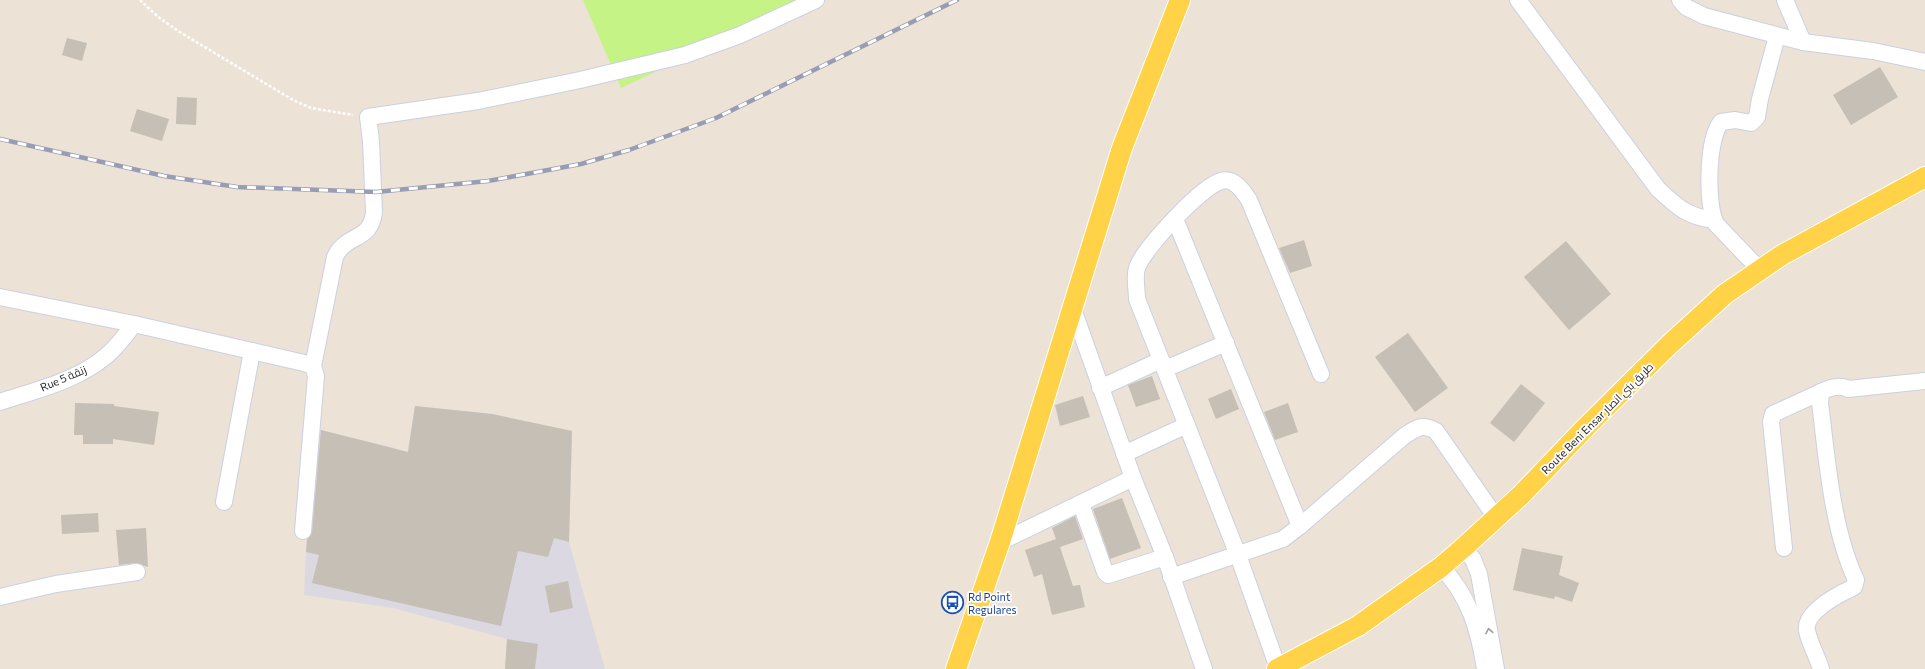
<svg xmlns="http://www.w3.org/2000/svg" width="1925" height="669" viewBox="0 0 1925 669" font-family="Commissioner,Cairo,sans-serif">
	<style>
		.industrial { fill: #dbd8e2 }
		.pitch { fill: #c5f385 }
		.building { fill: #c6bfb6 }
		.lines { fill: none; stroke-linecap: round; stroke-linejoin: round }
		.minor-casing { stroke: #cbd0e2; stroke-width: 18 }
		.major-casing { stroke: #fff; stroke-width: 22 }
		.path { stroke: #fff; stroke-width: 2.5; stroke-dasharray: 3 2; stroke-linecap: butt }
		.minor { stroke: #fff; stroke-width: 16 }
		.major { stroke: #ffd247; stroke-width: 20 }
		.rail-casing { stroke: #989db4; stroke-width: 4.5 }
		.rail { stroke: #fff; stroke-width: 3; stroke-dasharray: 9; stroke-linecap: butt }
		.oneway { stroke: #9e9e9e }
		.labels { text-anchor: middle; dominant-baseline: central; stroke-width: 3.5; stroke-linejoin: round; paint-order: stroke }
		.street-label { font-size: 11px; fill: #272727; stroke: #fff }
		.transit-label { font-size: 11px; fill: #164399; stroke: #fff; text-anchor: start }
	</style>
	<rect width="100%" height="100%" fill="#ece2d6"/>
	<path class="industrial" d="M415 406 492 414 572 431 569 542 605 669H505L507 639 393 608 304 595 312 428 395 448 407 456Z"/>
	<path class="pitch" d="M583 0H802L758 23 621 88Z"/>
	<g class="building">
		<path d="M67 38 87 43 82 61 62 55Z"/>
		<path d="M1880 67 1898 97 1851 125 1833 95Z"/>
		<path d="M177 97 197 98 196 125 176 124Z"/>
		<path d="M137 109 169 119 162 141 130 131Z"/>
		<path d="M1304 240 1312 266 1290 273 1279 248Z"/>
		<path d="M1566 241 1611 294 1569 330 1524 277Z"/>
		<path d="M1408 333 1448 388 1415 412 1375 357Z"/>
		<path d="M1152 376 1160 399 1136 407 1128 385Z"/>
		<path d="M1521 384 1545 403 1514 442 1490 423Z"/>
		<path d="M1231 389 1239 409 1216 419 1208 399Z"/>
		<path d="M1083 396 1090 417 1060 426 1055 405Z"/>
		<path d="M75 403 114 404V406L159 412 154 445 113 439V444H83V435H74Z"/>
		<path d="M1288 403 1298 432 1275 440 1264 412Z"/>
		<path d="M415 406 492 414 572 431 569 542 554 538 548 557 518 551 501 626 312 583 319 555 306 552 307 540 312 532 321 430 408 452Z"/>
		<path d="M1122 498 1141 548 1110 559 1093 509Z"/>
		<path d="M98 513 99 532 62 534 61 515Z"/>
		<path d="M1075 516 1083 539 1060 547 1073 586 1080 585 1085 607 1052 615 1042 574 1034 577 1025 550 1056 539 1052 528Z"/>
		<path d="M146 528 148 567 136 563 119 565 116 530Z"/>
		<path d="M1522 548 1563 556 1559 575 1579 583 1572 602 1555 596 1554 599 1513 590Z"/>
		<path d="M568 581 573 608 550 613 545 586Z"/>
		<path d="M507 639 538 644 535 669H505Z"/>
	</g>
	<g class="lines">
		<defs>
			<g id="minor">
				<path d="M1518 0 1658 189C1677 207 1688 217 1714 220"/>
				<path d="M1680 0 1686 7 1704 16 1803 42 1873 51 1925 62"/>
				<path d="M1785 0 1803 42"/>
				<path d="M1175 219 1300 526"/>
				<path d="M1760 270 1716 224C1706 205 1707 139 1721 122L1735 120 1751 123 1757 117 1760 99 1777 36"/>
				<path d="M0 297 134 324 304 363 313 366 316 376 303 531"/>
				<path d="M1073 309 1133 478 1165 557 1204 669"/>
				<path d="M313 366 335 257C346 233 371 242 374 212L371 141 368 117 478 101 580 80 685 55 740 35 816 0"/>
				<path d="M1165 369 1226 343"/>
				<path d="M1100 388 1161 360"/>
				<path d="M0 402C36 390 77 381 106 356 117 347 126 335 134 324"/>
				<path d="M1124 454 1187 425"/>
				<path d="M224 502 252 351"/>
				<path d="M1081 504 1105 572 1108 575 1165 557"/>
				<path d="M1000 542 1133 478"/>
				<path d="M1463 548 1473 559 1479 574 1496 669"/>
				<path d="M1784 548 1771 422 1773 414 1821 392"/>
				<path d="M1441 567C1469 595 1479 630 1485 669"/>
				<path d="M1171 577 1283 539 1300 526 1403 437C1416 428 1421 423 1436 431L1497 519"/>
				<path d="M0 597 56 584 137 572"/>
				<path d="M1278 668 1238 555 1137 299C1137 290 1134 277 1137 268 1143 249 1202 186 1221 181 1234 177 1243 191 1249 200L1321 374"/>
				<path d="M1821 669C1817 656 1810 644 1807 631 1803 612 1839 594 1854 587L1856 580C1832 529 1827 459 1820 403L1821 392C1829 388 1839 384 1848 389L1925 381"/>
			</g>
			<g id="major">
				<path d="M956 669 1000 542 1122 148 1180 0"/>
				<path d="M1277 669 1358 626 1441 567 1463 548 1521 495 1586 427 1669 345 1725 294 1782 255 1925 177"/>
			</g>
		</defs>
		<use href="#minor" class="minor-casing"/>
		<use href="#major" class="major-casing"/>
		<path class="path" d="M140 0 157 16 178 31 293 100 311 108 353 115"/>
		<use href="#minor" class="minor"/>
		<use href="#major" class="major"/>
		<defs>
			<path id="rail" d="M0 139 164 176 237 187 376 192 488 181 581 164 629 150 716 118 957 0"/>
		</defs>
		<use href="#rail" class="rail-casing"/>
		<use href="#rail" class="rail"/>
	</g>
	<defs><path id="oneway-chevron" d="M-2-3.5L2.5 0L-2 3.5" fill="none" stroke-width="1.6" stroke-linecap="round" stroke-linejoin="round"/></defs>
	<use class="oneway" href="#oneway-chevron" transform="translate(1489 631) rotate(-100)"/>
	<defs>
		<symbol id="bus-ring" viewBox="-11 -11 22 22"><circle r="9.5" fill="#fff" stroke="#1a4fb4" stroke-width="1.5"/><path d="M-5-6H5V4H4V6H2V4H-2V6H-4V4H-5ZM-3.5-4V0h7V-4ZM-3.5 1.2v1.5H-2V1.2ZM2 1.2v1.5H3.5V1.2Z" fill="#1a4fb4"/></symbol>
	</defs>
	<g fill-rule="evenodd">
		<use href="#bus-ring" x="940" y="590" width="25" height="25"/>
	</g>
	<g class="labels">
		<g class="street-label">
			<text transform="translate(63 378) rotate(-23)">Rue 5 زنقة</text>
			<text transform="translate(1597 418) rotate(-45)">Route Beni Ensar طريق بني انصار</text>
		</g>
		<g class="transit-label">
			<text x="968" y="596">Rd Point<tspan x="968" dy="13">Regulares</tspan></text>
		</g>
	</g>
</svg>
